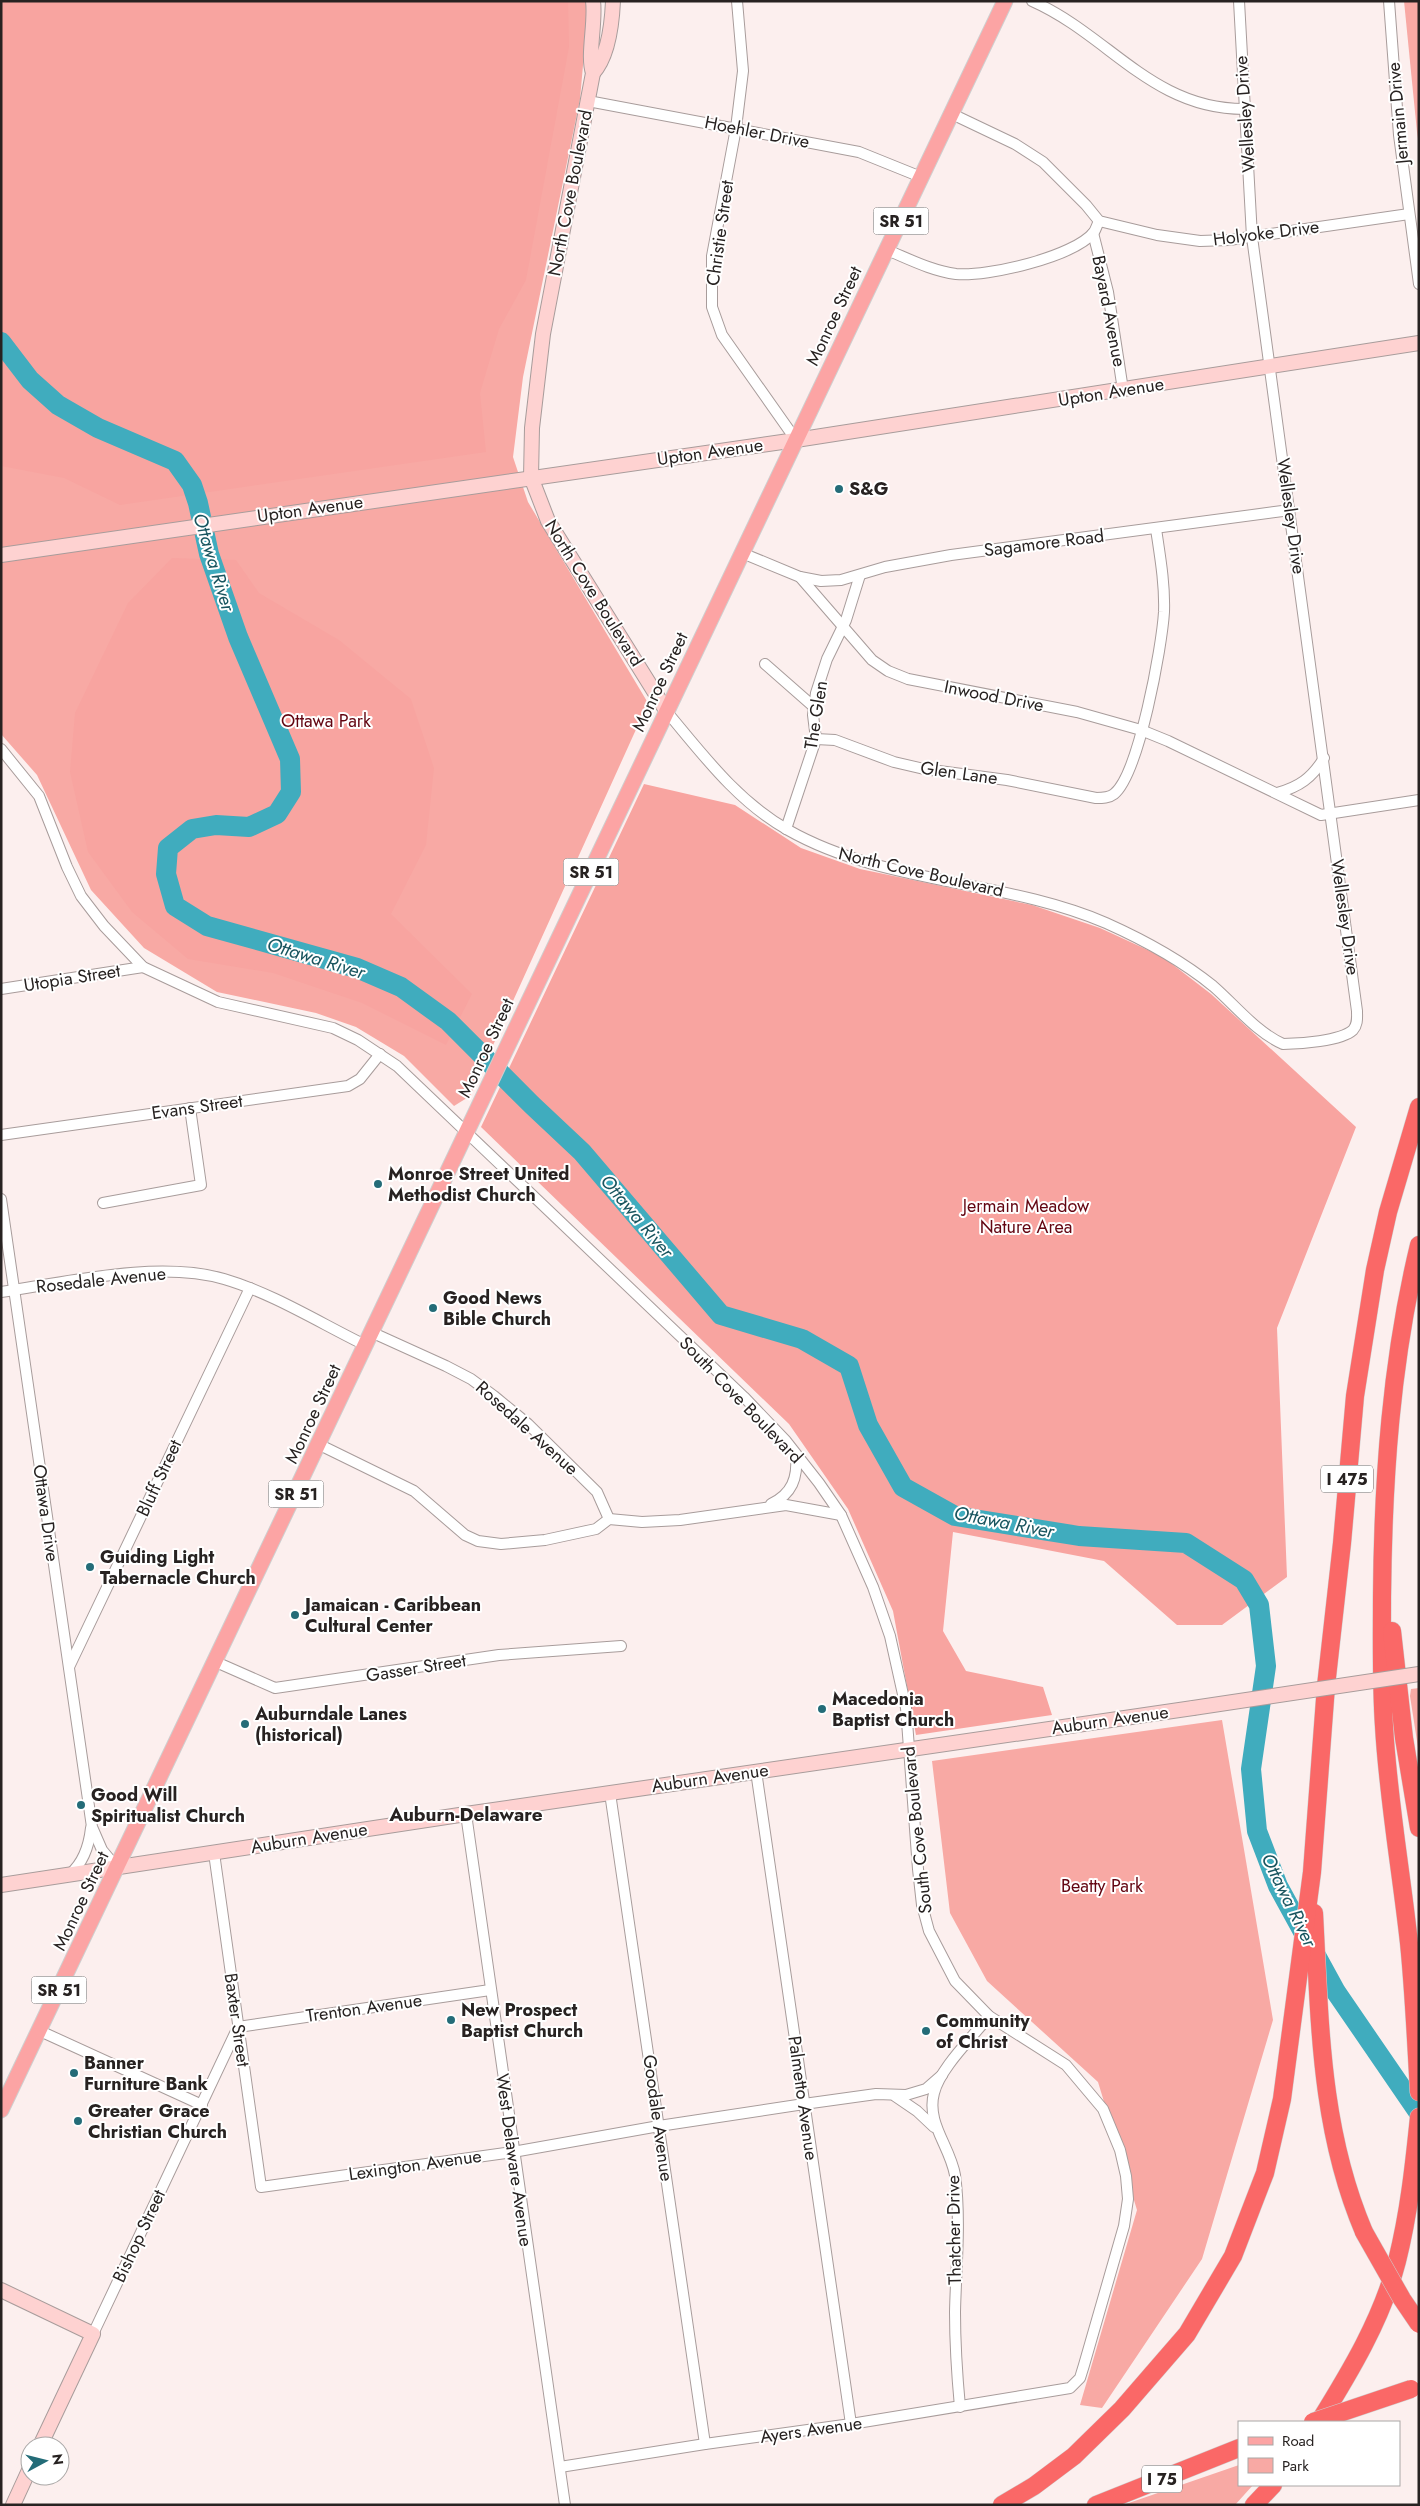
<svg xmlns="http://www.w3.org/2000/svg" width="1420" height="2506" viewBox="0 0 1420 2506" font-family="Jost,sans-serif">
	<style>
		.green { fill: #f8a9a4 }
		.forest { fill: #f8a4a0 }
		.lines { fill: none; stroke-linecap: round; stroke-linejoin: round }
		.river { stroke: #40acbe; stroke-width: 20 }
		.street-casing { stroke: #a89c9b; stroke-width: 12 }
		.secondary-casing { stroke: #a89c9b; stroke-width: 16 }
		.primary-casing { stroke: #cfcece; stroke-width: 17 }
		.highway-casing { stroke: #cfcece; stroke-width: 19 }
		.street { stroke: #fff; stroke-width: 10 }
		.secondary { stroke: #fed2d1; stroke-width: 14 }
		.primary { stroke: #fca4a4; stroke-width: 15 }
		.highway { stroke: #fa6867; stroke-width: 18 }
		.secondary-bridge-casing { stroke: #a89c9b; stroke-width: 16; stroke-linecap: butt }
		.highway-bridge-casing { stroke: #cfcece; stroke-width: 19; stroke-linecap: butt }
		.secondary-bridge { stroke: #fed2d1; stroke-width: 14 }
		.highway-bridge { stroke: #fa6867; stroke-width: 18 }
		.poi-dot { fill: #246c78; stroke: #fff; stroke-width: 2 }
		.labels { text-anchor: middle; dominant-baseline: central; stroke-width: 4; stroke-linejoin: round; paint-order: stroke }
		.shield { fill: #fff; stroke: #686464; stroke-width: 1 }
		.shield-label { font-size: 16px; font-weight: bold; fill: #272221 }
		.street-label { font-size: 18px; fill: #272221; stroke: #fff }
		.poi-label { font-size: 18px; font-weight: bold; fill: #272221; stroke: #fff; text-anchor: start }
		.park-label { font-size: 18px; fill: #630511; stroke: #fff }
		.water-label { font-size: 19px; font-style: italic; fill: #19555f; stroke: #fff }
		.neighbourhood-label { font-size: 19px; font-weight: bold; fill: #272221; stroke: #fff }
	</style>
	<rect width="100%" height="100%" fill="#fcefee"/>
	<g class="green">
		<path d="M1 1H586L588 9 580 99 523 377 513 457 528 502 648 703 470 1096 454 1106 404 1056 356 1027 316 1013 217 992 144 948 91 890 37 775 1 734Z"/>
		<path d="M1404 1H1419V145L1417 132Z"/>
		<path d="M1419 1688V1754L1410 1696 1411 1689Z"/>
		<path d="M1222 1720 1273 2020 1202 2259 1102 2408 1080 2405 1137 2210 1098 2082 987 1981 950 1913 932 1761Z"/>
		<path d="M1239 2465V2485H1253L1235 2505H1123Z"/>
	</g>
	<g class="forest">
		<path d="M1 1H568L569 47 526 280 499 329 480 393 486 452 120 505 64 478 1 466Z"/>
		<path d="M172 558 236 560 259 593 339 640 411 699 434 768 426 845 391 914 472 994 446 1045 362 1003 273 973 188 959 132 912 88 852 70 772 75 713 128 603Z"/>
		<path d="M644 784 735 805 801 848 860 869 1032 905 1100 928 1163 957 1211 994 1356 1127 1277 1328 1287 1577 1222 1625H1177L1104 1561 953 1532 943 1631 966 1671 1043 1687 1052 1715 916 1735 893 1611 848 1509 789 1424 481 1127Z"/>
	</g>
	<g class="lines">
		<path class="river" d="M1 342 30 380 58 405 98 428 175 461 192 485 198 503 209 554 238 637 290 759 291 792 277 814 249 827 216 825 192 829 168 848 166 874 175 906 207 926 357 968 401 987 448 1021 532 1105 582 1152 721 1315 802 1339 849 1366 868 1425 903 1487 955 1516 1079 1536 1186 1543 1244 1580 1259 1605 1266 1666 1251 1769 1257 1831 1278 1886 1336 1992 1419 2113"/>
		<defs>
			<g id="street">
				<path d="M737 1 743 71 736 128 712 256V307L722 335 796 440"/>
				<path d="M1032 1C1109 35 1152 109 1244 109"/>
				<path d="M1389 1 1399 135 1419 284"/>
				<path d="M588 101 859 152 921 177"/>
				<path d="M952 114 1015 144 1043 162 1086 205 1099 221 1157 235 1200 241 1229 240 1409 214"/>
				<path d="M1093 233 1108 292 1123 390"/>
				<path d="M887 250C909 259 932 271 956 274 987 277 1074 257 1094 232 1096 229 1097 225 1099 221"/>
				<path d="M742 553 800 577 872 660 888 671 908 679 1077 712 1141 730 1168 741 1321 815 1419 800"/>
				<path d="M800 577 821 581 841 580 885 567 951 555 1290 510"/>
				<path d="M765 664 814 707"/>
				<path d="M667 712C703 755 738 802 788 830 885 885 1004 879 1106 923 1144 940 1181 960 1213 986 1235 1005 1256 1032 1283 1044 1299 1044 1341 1041 1353 1030 1358 1024 1357 1018 1357 1011L1252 237 1239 1"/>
				<path d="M816 739 835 740 894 762 924 769 1007 780 1096 798C1102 798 1109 798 1114 794 1139 774 1162 646 1164 612 1165 584 1160 556 1156 529"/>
				<path d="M1 749 39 796 67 867 81 896 104 926 143 967 218 1002 333 1028 358 1040 397 1066 744 1397 786 1441 819 1483 841 1515 873 1587 890 1636 906 1708 918 1869 922 1905 929 1931 955 1981 989 2016 1066 2065 1103 2109 1120 2150 1126 2176 1128 2199 1124 2226 1084 2365 1080 2378 1070 2388 851 2424 705 2444 560 2467"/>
				<path d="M1277 793C1299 787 1312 778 1324 758"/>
				<path d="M786 829 816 739 813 715 816 693 827 659 846 620 860 575"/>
				<path d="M1 989 143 967"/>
				<path d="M1 1135 348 1086 360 1079 380 1054"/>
				<path d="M1 1199 92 1827 102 1850 117 1868"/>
				<path d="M103 1203 201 1185 190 1108"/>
				<path d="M1 1292C68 1282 158 1260 224 1279 272 1293 320 1323 365 1345"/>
				<path d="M371 1332 446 1366 471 1379 494 1396 528 1424 597 1492 609 1519"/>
				<path d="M320 1445 414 1491 465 1535 478 1541 501 1544 545 1540 596 1529 609 1519 642 1522 680 1520 786 1505 841 1515"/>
				<path d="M771 1504C792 1494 798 1478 796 1455"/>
				<path d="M216 1662 275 1688 499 1655 621 1646"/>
				<path d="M69 1667 250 1288"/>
				<path d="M756 1771 851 2424"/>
				<path d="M610 1793 705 2444"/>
				<path d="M466 1814 565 2505"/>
				<path d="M214 1853 261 2187 513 2152 659 2126 804 2104 876 2094 906 2095 926 2089 942 2075"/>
				<path d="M70 1874C84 1862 89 1846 91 1828"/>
				<path d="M40 2031 202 2105"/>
				<path d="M895 2096 917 2111 934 2127"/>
				<path d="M93 2334 238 2027 490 1990"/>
				<path d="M960 2407C957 2375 955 2344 955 2312 956 2267 961 2220 955 2175 950 2146 926 2123 934 2093 940 2068 973 2037 989 2016"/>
			</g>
			<g id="secondary">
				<path d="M593 1C596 22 587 56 593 73L543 334 532 428 531 477 548 521 667 712"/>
				<path d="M593 73C608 57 612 23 613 1"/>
				<path d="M1 555 796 440 1419 343"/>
				<path d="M1 1885 466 1814 1193 1708"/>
				<path d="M1 2290 93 2334 40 2446"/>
				<path d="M13 2505 30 2468"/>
			</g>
			<path id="primary" d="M1 2110 1005 1"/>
			<g id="highway">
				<path d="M1419 1245C1391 1361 1383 1478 1382 1597 1382 1640 1381 1683 1384 1726 1388 1798 1401 1870 1409 1943 1414 1992 1416 2042 1419 2092"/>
				<path d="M1392 1631 1404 1738 1419 1828"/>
				<path d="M1314 1913C1320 2023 1320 2129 1364 2232"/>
				<path d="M1319 2422C1350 2372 1382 2319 1397 2261 1409 2213 1414 2166 1419 2117"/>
				<path d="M1002 2505 1034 2486 1074 2456 1122 2409 1187 2334 1233 2256 1265 2173 1282 2099 1312 1872 1326 1686 1342 1543 1355 1396 1375 1270 1388 1212 1419 1107"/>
				<path d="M1096 2505 1239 2448"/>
				<path d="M1254 2505 1273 2485"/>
			</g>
		</defs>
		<use href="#street" class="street-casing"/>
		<use href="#secondary" class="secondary-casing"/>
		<use href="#primary" class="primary-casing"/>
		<use href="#highway" class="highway-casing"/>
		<use href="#street" class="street"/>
		<use href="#secondary" class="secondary"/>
		<use href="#primary" class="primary"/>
		<use href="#highway" class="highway"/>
		<defs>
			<path id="secondary-bridge" d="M1193 1708 1419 1674"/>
			<g id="highway-bridge">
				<path d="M1364 2232 1402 2299 1419 2324"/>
				<path d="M1313 2422 1411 2389"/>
			</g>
		</defs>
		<use href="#secondary-bridge" class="secondary-bridge-casing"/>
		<use href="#highway-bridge" class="highway-bridge-casing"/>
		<use href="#secondary-bridge" class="secondary-bridge"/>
		<use href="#highway-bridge" class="highway-bridge"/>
	</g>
	<g class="poi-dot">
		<circle cx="839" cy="489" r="5"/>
		<circle cx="378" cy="1184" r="5"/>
		<circle cx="433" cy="1308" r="5"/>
		<circle cx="90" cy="1567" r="5"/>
		<circle cx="295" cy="1615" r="5"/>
		<circle cx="822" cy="1709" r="5"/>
		<circle cx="245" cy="1724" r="5"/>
		<circle cx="81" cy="1805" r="5"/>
		<circle cx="451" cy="2020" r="5"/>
		<circle cx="926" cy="2031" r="5"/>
		<circle cx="74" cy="2073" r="5"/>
		<circle cx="78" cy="2121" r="5"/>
	</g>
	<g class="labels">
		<g class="shield">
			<rect x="873.5" y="207.5" width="55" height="27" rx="4"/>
			<rect x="563.5" y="858.5" width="55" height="27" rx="4"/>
			<rect x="1321" y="1465.5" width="52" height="27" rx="4"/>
			<rect x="268.5" y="1480.5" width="55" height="27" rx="4"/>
			<rect x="31.5" y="1976.5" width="55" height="27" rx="4"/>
			<rect x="1142" y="2465.5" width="40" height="27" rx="4"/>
		</g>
		<g class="shield-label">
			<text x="901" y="221">SR 51</text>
			<text x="591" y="872">SR 51</text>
			<text x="1347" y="1479">I 475</text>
			<text x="296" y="1494">SR 51</text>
			<text x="59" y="1990">SR 51</text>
			<text x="1162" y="2479">I 75</text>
		</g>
		<g class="street-label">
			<text transform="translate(1398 113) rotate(-95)">Jermain Drive</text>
			<text transform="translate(1245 114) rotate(-94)">Wellesley Drive</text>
			<text transform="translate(757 132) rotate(11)">Hoehler Drive</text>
			<text transform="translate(570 193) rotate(-79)">North Cove Boulevard</text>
			<text transform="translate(720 233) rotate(-82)">Christie Street</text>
			<text transform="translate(1266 233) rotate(-7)">Holyoke Drive</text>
			<text transform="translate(1109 311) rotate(79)">Bayard Avenue</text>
			<text transform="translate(834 316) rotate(-65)">Monroe Street</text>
			<text transform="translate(1111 392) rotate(-9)">Upton Avenue</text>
			<text transform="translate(710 452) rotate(-8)">Upton Avenue</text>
			<text transform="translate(310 509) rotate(-8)">Upton Avenue</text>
			<text transform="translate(1291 516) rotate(82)">Wellesley Drive</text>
			<text transform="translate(1044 543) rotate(-7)">Sagamore Road</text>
			<text transform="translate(594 593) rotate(58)">North Cove Boulevard</text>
			<text transform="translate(660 682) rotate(-65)">Monroe Street</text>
			<text transform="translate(994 696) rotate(11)">Inwood Drive</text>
			<text transform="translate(816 715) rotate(-81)">The Glen</text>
			<text transform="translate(959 773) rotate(8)">Glen Lane</text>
			<text transform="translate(921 872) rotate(13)">North Cove Boulevard</text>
			<text transform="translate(1345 917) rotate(82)">Wellesley Drive</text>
			<text transform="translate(72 978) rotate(-9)">Utopia Street</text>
			<text transform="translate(486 1048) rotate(-65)">Monroe Street</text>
			<text transform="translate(197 1107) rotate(-8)">Evans Street</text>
			<text transform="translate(101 1280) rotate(-6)">Rosedale Avenue</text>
			<text transform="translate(741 1400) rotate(46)">South Cove Boulevard</text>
			<text transform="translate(313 1414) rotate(-65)">Monroe Street</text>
			<text transform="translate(527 1428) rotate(42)">Rosedale Avenue</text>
			<text transform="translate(159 1478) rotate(-65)">Bluff Street</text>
			<text transform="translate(46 1513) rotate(82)">Ottawa Drive</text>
			<text transform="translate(416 1668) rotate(-9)">Gasser Street</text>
			<text transform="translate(1110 1720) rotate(-8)">Auburn Avenue</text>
			<text transform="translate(710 1778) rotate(-8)">Auburn Avenue</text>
			<text transform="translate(917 1830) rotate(-96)">South Cove Boulevard</text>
			<text transform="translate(309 1838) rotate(-9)">Auburn Avenue</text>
			<text transform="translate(81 1901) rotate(-65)">Monroe Street</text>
			<text transform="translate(364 2008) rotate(-8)">Trenton Avenue</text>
			<text transform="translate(237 2020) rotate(82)">Baxter Street</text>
			<text transform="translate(803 2098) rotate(82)">Palmetto Avenue</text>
			<text transform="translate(658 2118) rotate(82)">Goodale Avenue</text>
			<text transform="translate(514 2160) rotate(82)">West Delaware Avenue</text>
			<text transform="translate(415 2165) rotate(-8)">Lexington Avenue</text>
			<text transform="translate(954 2230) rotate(-91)">Thatcher Drive</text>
			<text transform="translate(139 2236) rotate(-65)">Bishop Street</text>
			<text transform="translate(811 2430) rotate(-8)">Ayers Avenue</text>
		</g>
		<g class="poi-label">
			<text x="849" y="489">S&amp;G</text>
			<text x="388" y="1174">Monroe Street United<tspan x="388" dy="21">Methodist Church</tspan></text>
			<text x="443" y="1298">Good News<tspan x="443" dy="21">Bible Church</tspan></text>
			<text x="100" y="1557">Guiding Light<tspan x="100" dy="21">Tabernacle Church</tspan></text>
			<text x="305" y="1605">Jamaican - Caribbean<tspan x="305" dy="21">Cultural Center</tspan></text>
			<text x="832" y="1699">Macedonia<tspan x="832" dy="21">Baptist Church</tspan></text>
			<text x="255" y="1714">Auburndale Lanes<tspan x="255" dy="21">(historical)</tspan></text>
			<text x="91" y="1795">Good Will<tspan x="91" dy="21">Spiritualist Church</tspan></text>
			<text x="461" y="2010">New Prospect<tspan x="461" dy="21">Baptist Church</tspan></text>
			<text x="936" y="2021">Community<tspan x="936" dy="21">of Christ</tspan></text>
			<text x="84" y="2063">Banner<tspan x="84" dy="21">Furniture Bank</tspan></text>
			<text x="88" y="2111">Greater Grace<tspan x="88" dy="21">Christian Church</tspan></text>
		</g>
		<g class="park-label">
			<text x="326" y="721">Ottawa Park</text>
			<text x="1026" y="1206">Jermain Meadow<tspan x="1026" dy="21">Nature Area</tspan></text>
			<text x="1102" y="1886">Beatty Park</text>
		</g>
		<g class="water-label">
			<text transform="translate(214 562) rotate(73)">Ottawa River</text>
			<text transform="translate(316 958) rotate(17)">Ottawa River</text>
			<text transform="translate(637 1216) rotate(50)">Ottawa River</text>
			<text transform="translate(1004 1522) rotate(11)">Ottawa River</text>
			<text transform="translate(1289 1900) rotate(64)">Ottawa River</text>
		</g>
		<g class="neighbourhood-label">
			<text x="466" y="1814">Auburn-Delaware</text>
		</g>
	</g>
	<rect width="1420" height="2506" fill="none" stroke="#272221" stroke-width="5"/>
	<rect x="1238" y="2421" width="162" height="65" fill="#ffffff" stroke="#a9a7a6"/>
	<rect x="1248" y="2437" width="25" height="8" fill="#fca4a4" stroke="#a9a7a6"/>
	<text x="1282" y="2446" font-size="15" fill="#272221">Road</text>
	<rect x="1248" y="2458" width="25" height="15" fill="#f8a9a4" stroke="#a9a7a6"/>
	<text x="1282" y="2471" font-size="15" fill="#272221">Park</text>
	<g transform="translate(45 2461) rotate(83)"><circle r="24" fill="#ffffff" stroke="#a9a7a6"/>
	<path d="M0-4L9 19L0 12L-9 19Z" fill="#246c78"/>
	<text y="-8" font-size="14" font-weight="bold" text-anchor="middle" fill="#272221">N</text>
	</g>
</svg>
